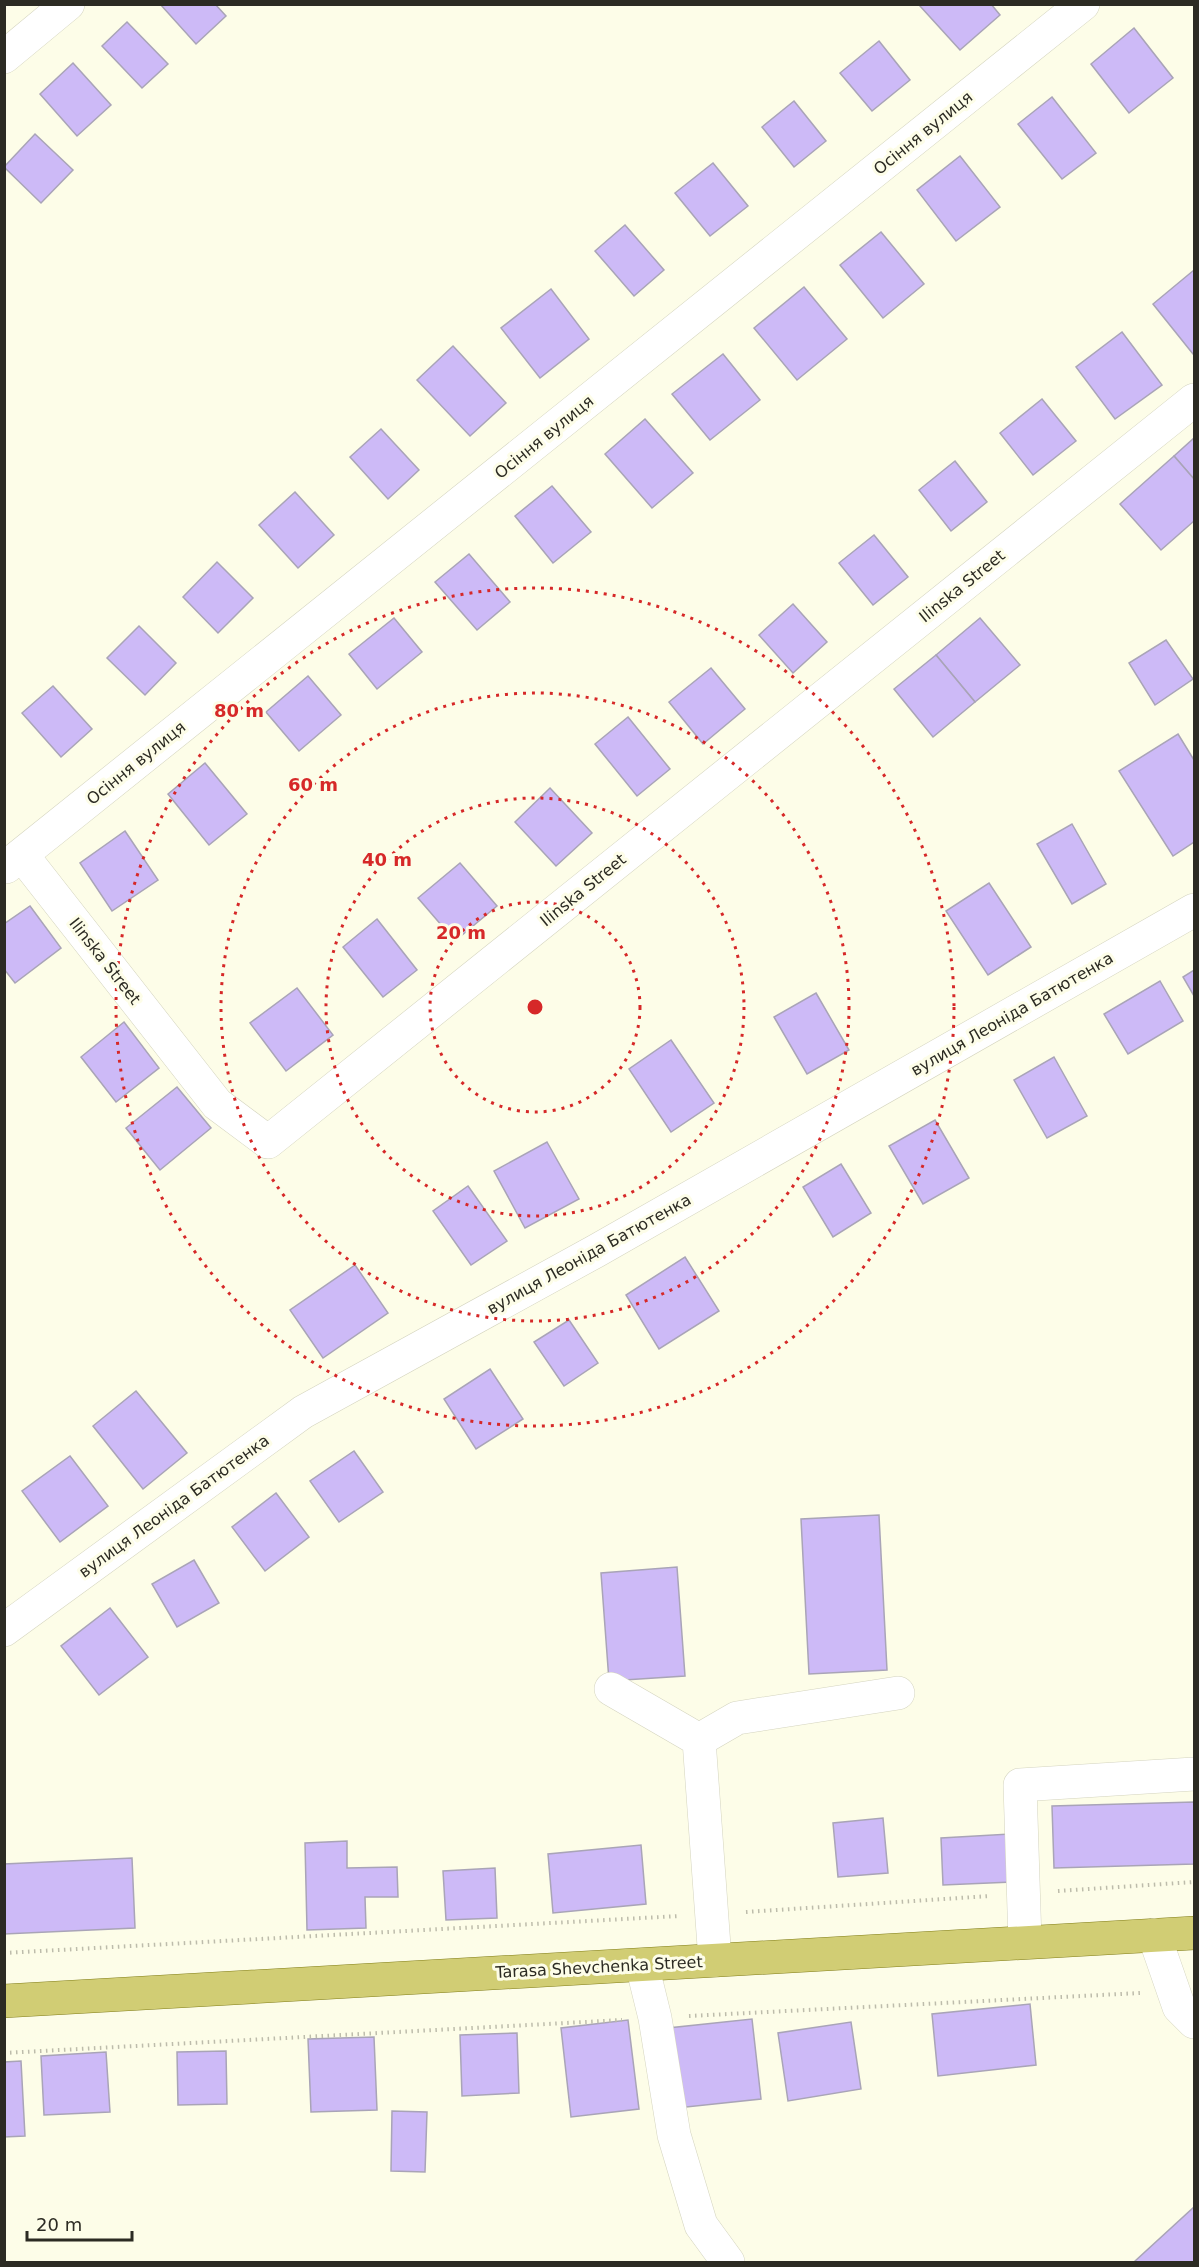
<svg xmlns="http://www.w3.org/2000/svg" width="1199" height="2267" viewBox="0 0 1199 2267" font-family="'DejaVu Sans',sans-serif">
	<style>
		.building { fill: #cdbaf7; stroke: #a9a4b7; stroke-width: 1.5 }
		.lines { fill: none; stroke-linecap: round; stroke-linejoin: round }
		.minor-casing { stroke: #d4d4bf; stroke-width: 34 }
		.major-casing { stroke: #837f1b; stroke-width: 34 }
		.path { stroke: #bdbcab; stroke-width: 4; stroke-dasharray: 1.5 4.5; stroke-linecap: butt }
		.minor { stroke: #fff; stroke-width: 33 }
		.major { stroke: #d1cd74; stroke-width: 33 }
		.ring { fill: none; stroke: #d62828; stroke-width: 3; stroke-dasharray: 3 6 }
		.labels { text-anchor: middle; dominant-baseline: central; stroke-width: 6; stroke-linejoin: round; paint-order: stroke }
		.street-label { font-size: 16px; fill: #2c2b23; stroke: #fdfde8 }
		.centre { fill: #d62828; stroke: #fdfde8; stroke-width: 3 }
		.ring-label { font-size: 18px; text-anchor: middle; font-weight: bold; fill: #d62828; stroke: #fdfde8; stroke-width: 6; stroke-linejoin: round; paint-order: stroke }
	</style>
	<rect width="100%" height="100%" fill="#fdfde8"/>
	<g class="building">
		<path d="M160 4H215L226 16 196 44Z"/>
		<path d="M922 4H991L1000 15 960 50 920 6Z"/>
		<path d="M127 22 168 64 142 88 102 46Z"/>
		<path d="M1134 28 1173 78 1129 113 1091 64Z"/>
		<path d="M879 41 910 80 872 111 840 73Z"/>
		<path d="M73 63 111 105 77 136 40 94Z"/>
		<path d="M1052 97 1096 153 1062 179 1018 124Z"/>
		<path d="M794 101 826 141 794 167 762 127Z"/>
		<path d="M35 134 73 170 41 203 4 167Z"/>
		<path d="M960 156 1000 207 956 241 917 190Z"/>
		<path d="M713 163 748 206 710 236 675 193Z"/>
		<path d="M625 225 664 270 634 296 595 251Z"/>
		<path d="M881 232 924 284 883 318 840 265Z"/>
		<path d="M1194 270V354H1193L1153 304Z"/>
		<path d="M804 287 847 339 797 380 754 328Z"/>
		<path d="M551 289 589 339 540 378 501 328Z"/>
		<path d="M1122 332 1162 385 1115 419 1076 367Z"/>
		<path d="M453 346 506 403 470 436 417 380Z"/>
		<path d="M723 354 760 400 710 440 672 394Z"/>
		<path d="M1042 399 1076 441 1033 475 1000 433Z"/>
		<path d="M645 419 693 473 652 508 605 454Z"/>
		<path d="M381 429 419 470 388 499 350 457Z"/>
		<path d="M1194 438V479L1174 456Z"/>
		<path d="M1174 456 1194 479V521L1161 550 1120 504Z"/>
		<path d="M955 461 987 502 951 531 919 490Z"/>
		<path d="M552 486 591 532 553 563 515 516Z"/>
		<path d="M295 492 334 535 298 568 259 525Z"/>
		<path d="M874 535 908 577 873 605 839 563Z"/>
		<path d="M469 554 510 602 477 630 435 582Z"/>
		<path d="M217 562 253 598 218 633 183 597Z"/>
		<path d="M793 604 827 642 793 673 759 635Z"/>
		<path d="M394 618 422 652 377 689 349 654Z"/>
		<path d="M980 618 1020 665 975 702 936 655Z"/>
		<path d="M139 626 176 663 145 695 107 658Z"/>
		<path d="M1166 640 1193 679 1155 705 1129 663Z"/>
		<path d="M936 655 975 702 933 737 894 689Z"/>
		<path d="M711 668 745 709 703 744 669 702Z"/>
		<path d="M308 676 341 715 299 751 266 712Z"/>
		<path d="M53 686 92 729 61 757 22 713Z"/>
		<path d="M628 717 670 769 637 796 595 744Z"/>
		<path d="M1178 734 1194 760V842L1173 856 1119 771Z"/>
		<path d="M205 763 247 814 209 845 168 794Z"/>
		<path d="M550 788 592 833 556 866 515 822Z"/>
		<path d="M1072 824 1106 884 1072 904 1037 844Z"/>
		<path d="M125 831 158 880 112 911 80 863Z"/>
		<path d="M460 863 497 906 455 941 418 898Z"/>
		<path d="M989 883 1031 947 988 975 946 911Z"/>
		<path d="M30 906 61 948 15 983 4 969V924Z"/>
		<path d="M377 919 417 970 383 997 343 947Z"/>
		<path d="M1194 970V996L1183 977Z"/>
		<path d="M1160 981 1183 1021 1128 1054 1104 1014Z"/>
		<path d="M297 988 333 1035 286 1071 250 1023Z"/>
		<path d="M816 993 849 1050 807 1074 774 1017Z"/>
		<path d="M124 1022 159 1068 116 1102 81 1057Z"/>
		<path d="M671 1040 714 1103 671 1132 629 1069Z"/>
		<path d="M1054 1057 1087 1116 1047 1138 1014 1080Z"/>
		<path d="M177 1087 211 1128 160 1170 126 1128Z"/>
		<path d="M935 1120 969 1178 923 1204 889 1146Z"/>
		<path d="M547 1142 579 1199 525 1228 494 1171Z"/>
		<path d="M841 1164 871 1213 833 1237 803 1187Z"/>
		<path d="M468 1186 507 1241 471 1265 433 1211Z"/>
		<path d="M685 1257 719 1311 659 1349 626 1295Z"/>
		<path d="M355 1265 388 1313 323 1358 290 1310Z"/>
		<path d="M569 1320 598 1363 564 1386 534 1342Z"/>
		<path d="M490 1369 523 1419 476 1449 444 1399Z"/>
		<path d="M136 1391 187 1453 143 1489 93 1426Z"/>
		<path d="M354 1451 383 1492 339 1522 310 1481Z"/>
		<path d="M70 1456 108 1506 60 1542 22 1491Z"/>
		<path d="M276 1493 309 1537 265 1571 232 1527Z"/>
		<path d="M879 1515 887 1670 809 1674 801 1519Z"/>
		<path d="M194 1560 219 1603 177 1627 152 1584Z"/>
		<path d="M677 1567 685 1676 609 1681 601 1573Z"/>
		<path d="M110 1608 148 1657 99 1695 61 1646Z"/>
		<path d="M1194 1802V1864L1054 1868 1052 1806Z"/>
		<path d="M883 1818 888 1873 838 1877 833 1823Z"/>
		<path d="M1010 1834 1012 1882 943 1885 941 1838Z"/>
		<path d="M347 1841V1868L397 1867 398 1897H365L366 1928 307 1930 305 1843Z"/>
		<path d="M641 1845 646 1904 553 1913 548 1854Z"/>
		<path d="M132 1858 135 1928 4 1934V1864Z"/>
		<path d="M495 1868 497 1918 446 1920 443 1871Z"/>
		<path d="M1030 2004 1036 2065 938 2076 932 2014Z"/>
		<path d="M752 2019 761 2099 677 2108 668 2028Z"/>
		<path d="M628 2020 639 2109 571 2117 561 2028Z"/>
		<path d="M851 2022 861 2089 788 2101 778 2033Z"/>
		<path d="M517 2033 519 2093 462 2096 460 2035Z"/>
		<path d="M374 2037 377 2110 311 2112 308 2039Z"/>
		<path d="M226 2051 227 2104 178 2105 177 2052Z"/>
		<path d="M106 2052 110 2112 44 2115 41 2056Z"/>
		<path d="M21 2061 25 2136 4 2137V2062Z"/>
		<path d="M392 2111 427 2112 425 2172 391 2171Z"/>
		<path d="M1194 2207V2262H1134Z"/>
	</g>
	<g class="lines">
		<defs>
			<g id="minor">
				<path d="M4 57 68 4"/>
				<path d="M22 855 217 1104 268 1142 1194 400"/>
				<path d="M6 867 1083 4"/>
				<path d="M4 1630 303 1412 596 1251 1194 910"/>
				<path d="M611 1689 699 1740 715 1960"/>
				<path d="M699 1740 737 1718 898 1693"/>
				<path d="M1154 1935 1179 2007 1194 2022"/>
				<path d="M1025 1942 1020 1785 1194 1774"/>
				<path d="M642 1965 655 2018 674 2135 701 2225 728 2262"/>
			</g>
			<path id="major" d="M4 2001 1194 1933"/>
		</defs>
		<use href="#minor" class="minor-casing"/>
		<use href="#major" class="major-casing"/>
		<g class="path">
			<path d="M1058 1891 1194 1882"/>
			<path d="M746 1912 990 1896"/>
			<path d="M4 1953 679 1916"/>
			<path d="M689 2016 1140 1993"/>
			<path d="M4 2053 622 2020"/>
		</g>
		<use href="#minor" class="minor"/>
		<use href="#major" class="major"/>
	</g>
	<g class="ring">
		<circle cx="535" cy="1007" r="105"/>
		<circle cx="535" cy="1007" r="209"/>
		<circle cx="535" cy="1007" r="314"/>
		<circle cx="535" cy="1007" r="419"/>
	</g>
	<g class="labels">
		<g class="street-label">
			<text transform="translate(923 133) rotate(-39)">Осіння вулиця</text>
			<text transform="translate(544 437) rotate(-39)">Осіння вулиця</text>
			<text transform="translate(962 586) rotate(-39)">Ilinska Street</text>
			<text transform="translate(136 763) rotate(-39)">Осіння вулиця</text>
			<text transform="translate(583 890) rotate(-39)">Ilinska Street</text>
			<text transform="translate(105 961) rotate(52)">Ilinska Street</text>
			<text transform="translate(1012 1014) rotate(-30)">вулиця Леоніда Батютенка</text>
			<text transform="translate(589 1254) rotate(-29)">вулиця Леоніда Батютенка</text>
			<text transform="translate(174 1506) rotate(-36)">вулиця Леоніда Батютенка</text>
			<text transform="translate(599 1967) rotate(-3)">Tarasa Shevchenka Street</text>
		</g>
	</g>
	<circle cx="535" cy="1007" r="9" class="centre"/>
	<g class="ring-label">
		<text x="239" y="717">80 m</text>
		<text x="313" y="791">60 m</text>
		<text x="387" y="866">40 m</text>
		<text x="461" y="939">20 m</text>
	</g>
	<rect width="1199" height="2267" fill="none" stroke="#2c2b23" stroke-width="12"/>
	<path d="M27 2231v9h105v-9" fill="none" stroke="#2c2b23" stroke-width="3"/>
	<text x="36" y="2231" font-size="18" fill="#2c2b23" stroke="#fdfde8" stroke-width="4.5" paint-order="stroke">20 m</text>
</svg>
